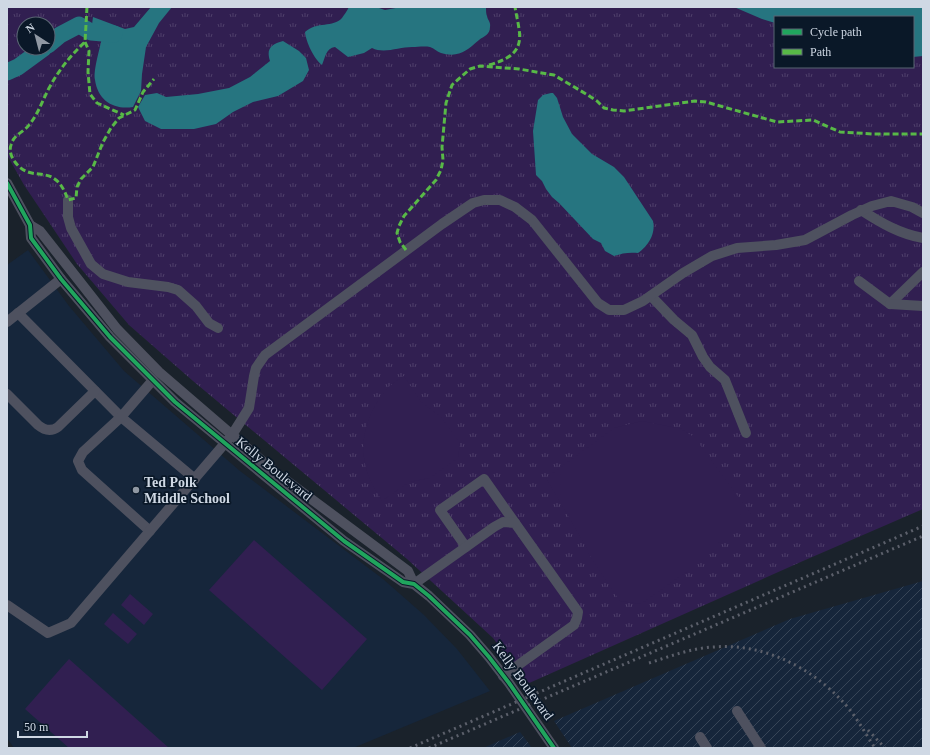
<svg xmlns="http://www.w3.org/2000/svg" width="930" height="755" viewBox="0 0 930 755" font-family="Georgia,serif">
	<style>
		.built { fill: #16263b }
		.industrial { fill: url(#industrial-furrows) }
		.grass { fill: url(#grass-tufts); fill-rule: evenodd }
		.pitch { fill: #311f51 }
		.water { fill: #267580 }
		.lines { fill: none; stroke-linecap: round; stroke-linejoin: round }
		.river { stroke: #267580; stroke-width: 17 }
		.minor { stroke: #4e515f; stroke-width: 10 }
		.rail { stroke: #5c606b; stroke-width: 3; stroke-dasharray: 2 4; stroke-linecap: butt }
		.quiet { stroke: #58b947; stroke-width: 3; stroke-dasharray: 6 3; stroke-linecap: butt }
		.cycleway-casing { stroke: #0a1828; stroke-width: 6 }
		.cycleway { stroke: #20a55d; stroke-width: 4 }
		.poi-dot { fill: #9098a3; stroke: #0a1828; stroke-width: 1.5 }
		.labels { text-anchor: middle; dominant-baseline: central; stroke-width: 3.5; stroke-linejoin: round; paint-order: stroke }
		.street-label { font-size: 14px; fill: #cfd8e4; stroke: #0a1828 }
		.poi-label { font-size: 14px; font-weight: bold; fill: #cfd8e4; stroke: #0a1828; text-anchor: start }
	</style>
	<defs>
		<pattern id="industrial-furrows" width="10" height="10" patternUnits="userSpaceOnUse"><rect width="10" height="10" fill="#16263b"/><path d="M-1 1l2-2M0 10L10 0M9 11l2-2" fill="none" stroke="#374557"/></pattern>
		<pattern id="grass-tufts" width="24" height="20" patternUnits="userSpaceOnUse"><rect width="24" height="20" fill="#311f51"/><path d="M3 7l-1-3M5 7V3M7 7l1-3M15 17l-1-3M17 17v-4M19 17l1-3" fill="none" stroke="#4e3f6a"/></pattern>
	</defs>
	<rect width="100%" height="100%" fill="#1a222b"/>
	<path class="built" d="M28 250 69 306 124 371 240 471 383 579 424 615 457 649 490 691 353 748H14L7 738V265Z"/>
	<g class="industrial">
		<path d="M923 581V748H572L554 721 790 619Z"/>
		<path d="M520 732 532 748H483Z"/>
	</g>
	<path class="grass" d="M7 7H923V509L803 561 527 684 493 638 407 559 193 381 129 325 77 264 24 185 7 155ZM775 17H913V67H775ZM24 24H48V48H24Z"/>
	<g class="pitch">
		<path d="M404 376 421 402 441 417 460 443 458 458 430 478 409 482 382 501C377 492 370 482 367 471 358 442 367 412 387 389 391 384 398 380 404 376Z"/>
		<path d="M642 421 677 428 678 427 694 437 751 514 689 570 641 604 620 601 588 553V550L546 478 614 428Z"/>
		<path d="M254 540 367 639 322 690 209 590Z"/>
		<path d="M130 594 153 614 144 625 121 605Z"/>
		<path d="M113 613 137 634 128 644 104 624Z"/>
		<path d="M69 659 169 748H69L25 709Z"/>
	</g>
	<g class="water">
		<path d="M151 7H172L159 23 146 47 142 74 141 91 133 107C114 110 98 101 95 80 93 70 100 49 102 37L91 32 93 17 125 29 134 27Z"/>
		<path d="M349 7H376L385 10 401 7H486C486 10 486 14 487 16 488 21 491 22 490 27 490 35 484 36 479 40 466 51 459 58 441 53 437 52 434 48 430 47 425 46 417 47 412 47 399 47 384 54 372 48L364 53 348 57 335 47C326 48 325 58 322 65 314 59 306 42 305 32 317 21 333 28 342 18 344 15 347 11 349 7Z"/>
		<path d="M734 7H923V56L913 57V17H775V23L762 19Z"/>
		<path d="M283 41 299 51 306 58 309 70 303 81 278 96 253 102 233 112 216 124 194 129H161L145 121 138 107 145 95 157 93 166 97 198 94 229 88 250 77 270 61C266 49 271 44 283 41Z"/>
		<path d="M551 93H553L557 98 563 117 572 134 592 154 614 167 624 177 653 221C656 234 648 246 638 253 630 252 622 253 614 256L605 251 601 243 593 239 559 203 552 197 546 189 542 181 536 175 533 131 538 100 543 95Z"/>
	</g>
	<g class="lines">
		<g class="river">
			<path d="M48 45 60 35 79 25 91 32 114 34"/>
			<path d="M7 72 18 67 44 48"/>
		</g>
		<g class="minor">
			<path d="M7 183 30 225 31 238 61 279 110 337 175 402 344 541 403 582 414 584 429 596 470 635 489 657 509 683 554 748"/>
			<path d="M68 200V217L71 228 91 264 103 274 128 282 168 287 178 290 196 306 209 323 218 328"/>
			<path d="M861 210C881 223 900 234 923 238"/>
			<path d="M30 225 40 231 117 329 159 372 275 472 408 571 414 584"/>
			<path d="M859 281 890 304 923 272"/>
			<path d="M651 296 674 320 692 335 703 357 710 367 725 380 746 433"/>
			<path d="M890 304 923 306"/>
			<path d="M18 313 121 417 195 479"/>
			<path d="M7 322 61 279"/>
			<path d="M7 394 38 425C44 430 51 432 58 427L95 391"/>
			<path d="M150 531 82 470 78 461 83 452 121 417 153 380"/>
			<path d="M466 547 440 510 484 479 515 523"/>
			<path d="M414 584 494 527 503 522 515 523 578 612 577 618 574 625 503 676"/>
			<path d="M7 605 48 633 71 623 232 435 249 408 254 376 256 368 265 355 442 224 473 203 484 200H500L515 207 532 220 598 303 609 310H624L643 301 683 273 712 256 737 248 776 245 805 240 852 215 872 206 891 201 912 207 923 213"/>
			<path d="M737 711 761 748"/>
			<path d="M700 737 707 748"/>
		</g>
		<g class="rail">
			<path d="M649 663C671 656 692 648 714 647 763 643 811 667 844 703 856 716 865 733 875 748"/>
			<path d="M868 730 885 748"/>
			<path d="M410 748 923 526"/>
			<path d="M429 748 923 536"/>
		</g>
		<g class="quiet">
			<path d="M87 7 85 42C70 56 58 71 48 90 42 102 38 114 29 125 24 132 13 135 11 145 9 150 11 157 15 162 33 186 54 159 68 200L76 198 77 187 81 179 93 167 103 142 111 128 119 118 135 110 143 92 154 79"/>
			<path d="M85 42 89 51 88 72 90 94 97 103 124 115"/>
			<path d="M489 65C509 59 523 52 519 29 518 21 516 14 515 7"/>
			<path d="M406 250 400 242 397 233 399 226 404 216 436 180 441 170 443 160 442 147 446 103 452 85 470 69 480 66 519 69 554 75 586 94 597 101 604 108 613 110 624 111 645 108 695 101 706 102 777 122 813 120 840 132 873 134H923"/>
		</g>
		<defs>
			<path id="cycleway" d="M7 183 30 225 31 238 61 279 110 337 175 402 344 541 403 582 414 584 429 596 470 635 489 657 509 683 554 748"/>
		</defs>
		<use href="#cycleway" class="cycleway-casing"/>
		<use href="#cycleway" class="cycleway"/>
	</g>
	<circle class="poi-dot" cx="136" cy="490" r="4"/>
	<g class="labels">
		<g class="street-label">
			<text transform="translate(274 469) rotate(39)">Kelly Boulevard</text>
			<text transform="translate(523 681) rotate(54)">Kelly Boulevard</text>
		</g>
		<g class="poi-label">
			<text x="144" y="482">Ted Polk<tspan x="144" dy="16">Middle School</tspan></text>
		</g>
	</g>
	<rect width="930" height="755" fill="none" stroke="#cfd8e4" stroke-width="16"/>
	<rect x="774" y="16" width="140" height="52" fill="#0a1828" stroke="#596573"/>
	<rect x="782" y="29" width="20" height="6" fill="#20a55d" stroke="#596573"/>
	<text x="810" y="36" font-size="12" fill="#cfd8e4">Cycle path</text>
	<rect x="782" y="49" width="20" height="6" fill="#58b947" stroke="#596573"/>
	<text x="810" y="56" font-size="12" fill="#cfd8e4">Path</text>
	<g transform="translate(36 36) rotate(324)"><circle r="19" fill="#0a1828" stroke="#596573"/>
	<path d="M0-3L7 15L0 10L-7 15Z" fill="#9098a3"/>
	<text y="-6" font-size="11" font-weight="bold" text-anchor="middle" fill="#cfd8e4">N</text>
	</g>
	<path d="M18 731v6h69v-6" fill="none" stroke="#cfd8e4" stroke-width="2"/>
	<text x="24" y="731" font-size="12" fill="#cfd8e4" stroke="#0a1828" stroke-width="3" paint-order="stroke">50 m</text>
</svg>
